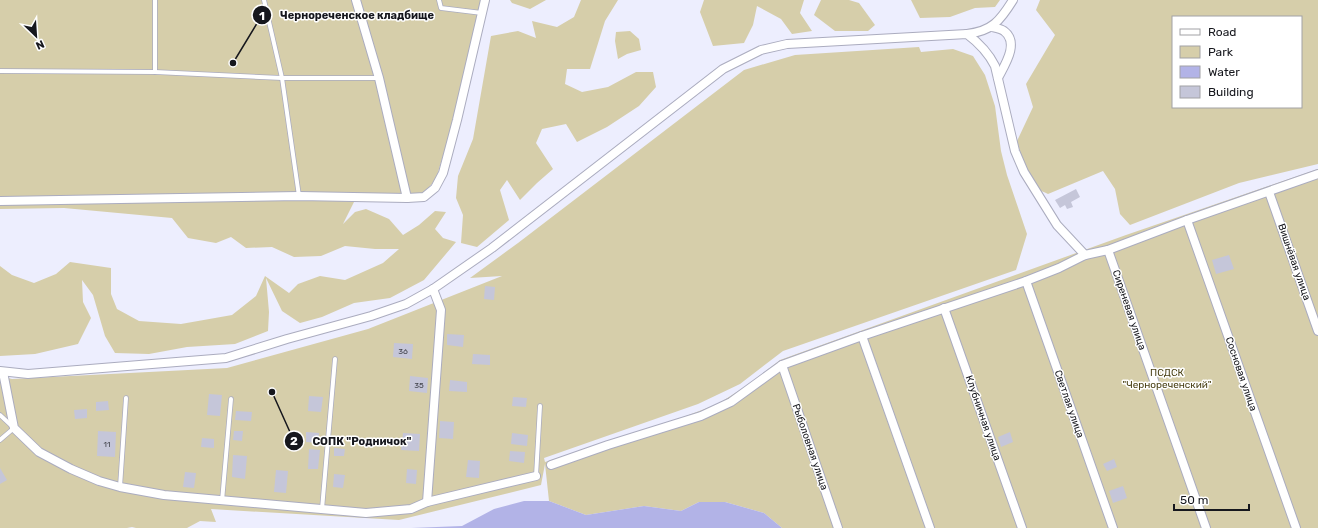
<svg xmlns="http://www.w3.org/2000/svg" width="1318" height="528" viewBox="0 0 1318 528" font-family="Rubik,sans-serif">
	<style>
		.green { fill: #d6ceaa; fill-rule: evenodd }
		.water { fill: #b2b3e7 }
		.building { fill: #c5c6d9 }
		.lines { fill: none; stroke-linecap: round; stroke-linejoin: round }
		.service-casing { stroke: #abacbf; stroke-width: 5.5 }
		.minor-casing { stroke: #abacbf; stroke-width: 10 }
		.service { stroke: #fff; stroke-width: 4 }
		.minor { stroke: #fff; stroke-width: 8 }
		.labels { text-anchor: middle; dominant-baseline: central; stroke-width: 3; stroke-linejoin: round; paint-order: stroke }
		.number-label { font-size: 8px; fill: #42434c }
		.street-label { font-size: 10px; fill: #16171d; stroke: #fff }
		.park-label { font-size: 10px; fill: #483f13; stroke: #fff }
		.leader { fill: none; stroke: #16171d; stroke-width: 1.5 }
		.callout-dot { fill: #16171d; stroke: #fff; stroke-width: 1.5 }
		.mark-label { font-size: 12px; text-anchor: middle; font-weight: bold; fill: #fff }
		.callout-label { font-size: 11px; text-anchor: middle; font-weight: bold; fill: #16171d; stroke: #fff; stroke-width: 3; stroke-linejoin: round; paint-order: stroke }
	</style>
	<rect width="100%" height="100%" fill="#edeefe"/>
	<g class="green">
		<path d="M0 0H482L453 122 436 179 423 194 357 196 343 224 355 212 366 209 389 219 403 235 419 225 435 211 446 212 435 229 443 238 456 242 424 280 390 298 354 303 322 317 300 323 282 311 266 278 269 312 268 331 235 344 187 347 149 354 115 353 105 336 93 295 82 280 83 302 91 318 78 344 35 354 0 356V266L12 275 34 283 56 274 70 262 111 268V294L117 309 139 321 181 324 232 315 256 296 265 276 289 293 298 284 320 276 345 280 383 263 399 249H375L345 246 321 256 294 257 272 247 246 248 231 237 216 243 188 238 172 218 64 208 0 209Z"/>
		<path d="M510 0H546L530 9 512 3Z"/>
		<path d="M581 0H618L605 21 590 69H567L565 84 582 92 608 87 636 72H653L656 87 639 106 607 127 577 142 566 124 542 129 536 143 553 169 537 183 520 200 507 180 500 190 509 220 477 247 461 243 463 215 456 198 458 176 473 139 491 36 518 31 536 38 532 21 557 27 574 17Z"/>
		<path d="M704 0H804L800 13 812 31 792 34 781 19 757 6 753 25 744 43 713 46 700 12Z"/>
		<path d="M821 0H849L859 3 875 25 868 31H835L814 15Z"/>
		<path d="M911 0H1000L995 7 975 8 950 17 920 18Z"/>
		<path d="M1040 0H1318V164L1239 183 1130 225 1120 214 1115 189 1103 171 1048 194C1045 192 1040 191 1037 188 1027 177 1021 155 1017 141L1033 107 1026 84 1055 35 1036 10ZM1173 17H1301V107H1173Z"/>
		<path d="M630 31 639 39 641 50 627 54 618 59 615 41 616 32Z"/>
		<path d="M919 47 921 52 953 49 973 56 985 75 995 106 1001 151 1007 175 1027 234 1016 270 783 351 740 384 698 404 544 458 545 462 678 419 718 404 746 386 780 360 1126 235 1318 169V528H782L764 513 725 502H699L681 511 644 506 586 515 549 501 545 464 541 485 399 520 211 509 216 522 200 521 187 528H136L132 527 127 528H0V376L12 379 227 368 368 329 502 276 470 278 518 243 744 70 795 55Z"/>
	</g>
	<path class="water" d="M524 501H549L586 515 644 506 681 511 699 502H725L764 513 782 528H411L462 526 494 509Z"/>
	<g class="building">
		<path d="M1076 189 1080 197 1071 202 1073 207 1067 209 1065 205 1060 208 1055 200Z"/>
		<path d="M1229 255 1234 269 1216 274 1212 260Z"/>
		<path d="M485 286 495 287 494 300 484 299Z"/>
		<path d="M447 334 464 335 463 347 447 345Z"/>
		<path d="M394 343 413 344 412 359 393 357Z"/>
		<path d="M473 354 490 355V365L472 364Z"/>
		<path d="M410 376 428 378 427 393 409 391Z"/>
		<path d="M450 380 467 382V392L449 391Z"/>
		<path d="M209 394 222 395 220 416 207 415Z"/>
		<path d="M309 396 323 397 321 412 308 411Z"/>
		<path d="M513 397 527 398 526 407 512 406Z"/>
		<path d="M108 401 109 410 96 411V402Z"/>
		<path d="M87 409V418L75 419 74 410Z"/>
		<path d="M236 411 252 412 251 421 235 420Z"/>
		<path d="M440 421 454 422 453 439 439 438Z"/>
		<path d="M98 431 116 432 115 457 97 456Z"/>
		<path d="M234 431H243L242 441 233 440Z"/>
		<path d="M306 432 319 433 318 443 306 442Z"/>
		<path d="M1010 432 1013 442 1001 447 998 437Z"/>
		<path d="M403 433 420 434 419 451 401 450Z"/>
		<path d="M512 433 528 435 527 446 511 444Z"/>
		<path d="M202 438 214 439V448L201 447Z"/>
		<path d="M334 448 345 449 344 456H334Z"/>
		<path d="M309 449 320 450 318 469H308Z"/>
		<path d="M510 451 525 452 524 463 509 461Z"/>
		<path d="M233 455 247 456 245 479 232 477Z"/>
		<path d="M1114 459 1117 467 1107 471 1103 464Z"/>
		<path d="M468 460 480 461 479 478 466 477Z"/>
		<path d="M0 468 7 480 0 484Z"/>
		<path d="M407 469 417 470 416 484 406 483Z"/>
		<path d="M276 470 288 471 286 493 274 492Z"/>
		<path d="M185 472 196 473 194 488 183 487Z"/>
		<path d="M334 474 345 475 343 488 333 487Z"/>
		<path d="M1123 486 1127 498 1113 503 1109 491Z"/>
	</g>
	<g class="lines">
		<defs>
			<g id="service">
				<path d="M155 0V72"/>
				<path d="M264 0 282 78 299 196"/>
				<path d="M439 0 441 8 482 13"/>
				<path d="M0 71 155 72 282 78H379"/>
				<path d="M0 415 14 428 0 440"/>
				<path d="M536 476 540 406"/>
				<path d="M120 487 126 398"/>
				<path d="M222 501 231 399"/>
				<path d="M322 509 335 359"/>
			</g>
			<g id="minor">
				<path d="M356 0 379 78 407 198"/>
				<path d="M992 27C996 28 1001 29 1004 31 1020 43 1004 66 998 78"/>
				<path d="M967 34C992 31 1000 21 1013 0"/>
				<path d="M1269 192 1318 331"/>
				<path d="M0 201 299 196 407 198 424 197 435 188 443 173 457 120 485 0"/>
				<path d="M1187 220 1296 528"/>
				<path d="M1108 250 1206 528"/>
				<path d="M1026 281 1113 528"/>
				<path d="M944 308 1022 528"/>
				<path d="M862 336 930 528"/>
				<path d="M782 365 838 528"/>
				<path d="M0 371 28 374 226 358 287 339 371 316 406 304 433 289 492 248 723 69 761 50 787 44 967 34C979 43 988 52 995 66L1015 151 1024 172 1057 225 1085 255"/>
				<path d="M3 372 14 428 39 452 71 469 99 481 120 487 164 495 366 513 411 509 427 502 536 476"/>
				<path d="M551 465 608 445 701 416 731 402 782 365 862 336 1026 281 1059 268 1085 255 1108 250 1187 220 1318 174"/>
				<path d="M427 502 441 310 433 289"/>
			</g>
		</defs>
		<use href="#service" class="service-casing"/>
		<use href="#minor" class="minor-casing"/>
		<use href="#service" class="service"/>
		<use href="#minor" class="minor"/>
	</g>
	<g class="labels">
		<g class="number-label">
			<text x="403" y="351">36</text>
			<text x="419" y="385">35</text>
			<text x="107" y="444">11</text>
		</g>
		<g class="street-label">
			<text transform="translate(1294 262) rotate(71)">Вишнёвая улица</text>
			<text transform="translate(1129 310) rotate(71)">Сиреневая улица</text>
			<text transform="translate(1241 374) rotate(71)">Сосновая улица</text>
			<text transform="translate(1069 404) rotate(71)">Светлая улица</text>
			<text transform="translate(983 418) rotate(71)">Клубничная улица</text>
			<text transform="translate(810 447) rotate(71)">Рыболовная улица</text>
		</g>
		<g class="park-label">
			<text x="1167" y="373">ПСДСК<tspan x="1167" dy="12">"Чернореченский"</tspan></text>
		</g>
	</g>
	<path class="leader" d="M233 63L262 15M272 392L294 441"/>
	<g class="callout-dot">
		<circle cx="233" cy="63" r="4"/>
		<circle cx="272" cy="392" r="4"/>
		<circle cx="262" cy="15" r="10"/>
		<circle cx="294" cy="441" r="10"/>
	</g>
	<g class="mark-label">
		<text x="262" y="20">1</text>
		<text x="294" y="445">2</text>
	</g>
	<g class="callout-label">
		<text x="357" y="19">Чернореченское кладбище</text>
		<text x="362" y="445">СОПК "Родничок"</text>
	</g>
	<rect x="1172" y="16" width="130" height="92" fill="#ffffff" stroke="#a2a2a5"/>
	<rect x="1180" y="29" width="20" height="6" fill="#ffffff" stroke="#a2a2a5"/>
	<text x="1208" y="36" font-size="12" fill="#16171d">Road</text>
	<rect x="1180" y="46" width="20" height="12" fill="#d6ceaa" stroke="#a2a2a5"/>
	<text x="1208" y="56" font-size="12" fill="#16171d">Park</text>
	<rect x="1180" y="66" width="20" height="12" fill="#b2b3e7" stroke="#a2a2a5"/>
	<text x="1208" y="76" font-size="12" fill="#16171d">Water</text>
	<rect x="1180" y="86" width="20" height="12" fill="#c5c6d9" stroke="#a2a2a5"/>
	<text x="1208" y="96" font-size="12" fill="#16171d">Building</text>
	<g transform="translate(36 36) rotate(155)" stroke="#ffffff" stroke-width="3" paint-order="stroke">
	<path d="M0-3L7 15L0 10L-7 15Z" fill="#16171d"/>
	<text y="-6" font-size="11" font-weight="bold" text-anchor="middle" fill="#16171d">N</text>
	</g>
	<path d="M1174 504v6h75v-6" fill="none" stroke="#16171d" stroke-width="2"/>
	<text x="1180" y="504" font-size="12" fill="#16171d" stroke="#ffffff" stroke-width="3" paint-order="stroke">50 m</text>
</svg>
